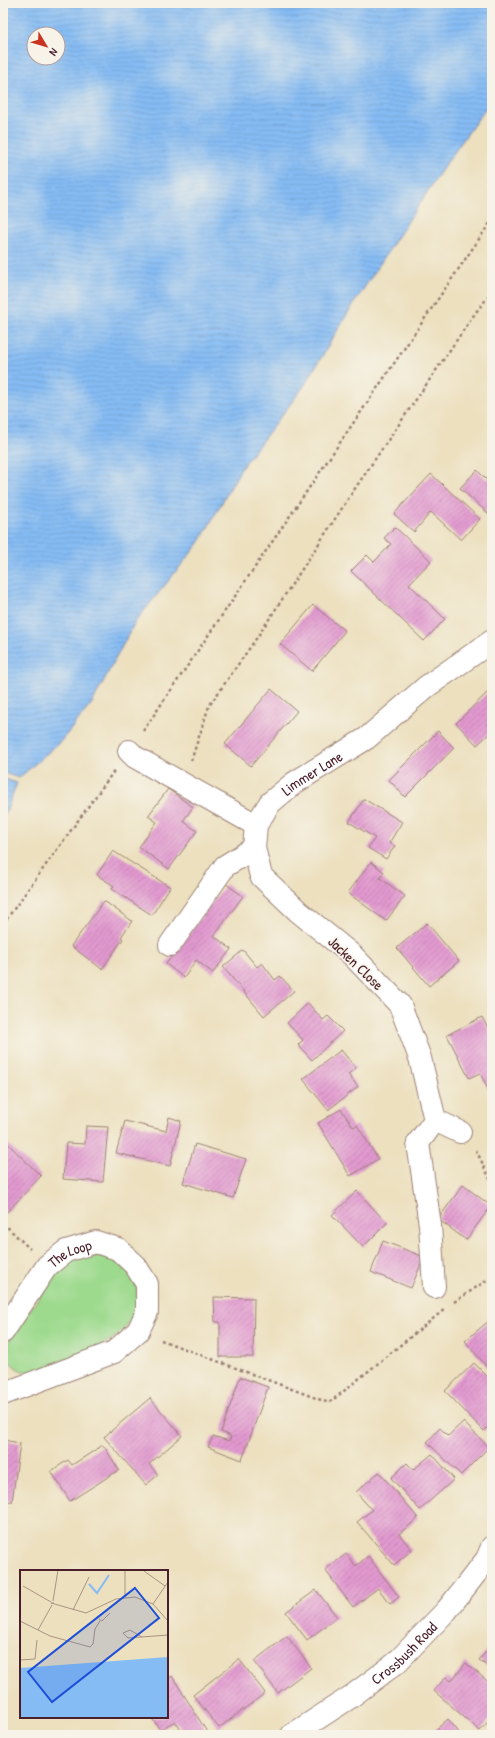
<svg xmlns="http://www.w3.org/2000/svg" width="495" height="1738" viewBox="0 0 495 1738" font-family="'Patrick Hand',sans-serif">
	<style>
		.green { fill: #9eda8e; stroke: #747c5c }
		.water { fill: url(#water-rules); stroke: #686e90; fill-rule: evenodd }
		.building { fill: url(#building-hatch) }
		.lines { fill: none; stroke-linecap: round; stroke-linejoin: round }
		.minor-casing { stroke: #9b8075; stroke-width: 24 }
		.path { stroke: #9b8075; stroke-width: 2.5; stroke-dasharray: 3 3; stroke-linecap: butt }
		.minor { stroke: #fff; stroke-width: 22 }
		.labels { text-anchor: middle; dominant-baseline: central; stroke-width: 3; stroke-linejoin: round; paint-order: stroke }
		.street-label { font-size: 15px; fill: #4a1f2b; stroke: #f7f3e8 }
		.inset-river { fill: none; stroke: #85bcf4; stroke-width: 2 }
		.inset-road { fill: none; stroke: #ab9384; stroke-width: 1 }
		.view { fill: #1d4ed8; fill-opacity: 0.15; stroke: #1d4ed8; stroke-width: 2 }
		.inset-edge { fill: none; stroke: #4a1f2b; stroke-width: 2 }
	</style>
	<defs>
		<pattern id="water-rules" width="6" height="5" patternUnits="userSpaceOnUse"><rect width="6" height="5" fill="#85bcf4"/><path d="M0 2.5h6" fill="none" stroke="#74a1d1"/></pattern>
		<pattern id="building-hatch" width="6" height="6" patternUnits="userSpaceOnUse"><rect width="6" height="6" fill="#e29ad0"/><path d="M-1 1l2-2M0 6l6-6M5 7l2-2" fill="none" stroke="#b97da9"/></pattern>
	</defs>
	<rect width="100%" height="100%" fill="#f7f3e8"/>
	<filter id="ink" filterUnits="userSpaceOnUse"><feTurbulence type="fractalNoise" baseFrequency=".025" numOctaves="2"/><feDisplacementMap in="SourceGraphic" scale="8" xChannelSelector="R" yChannelSelector="G"/><feConvolveMatrix kernelMatrix="1 2 1 2 8 2 1 2 1" color-interpolation-filters="sRGB"/></filter>
	<filter id="wash" filterUnits="userSpaceOnUse"><feTurbulence type="fractalNoise" baseFrequency=".012" numOctaves="4" result="noise"/><feDisplacementMap in="SourceGraphic" scale="16" xChannelSelector="R" yChannelSelector="G"/><feGaussianBlur stdDeviation="0.9" result="paint"/><feColorMatrix in="noise" values="0 0 0 0 0 0 0 0 0 0 0 0 0 0 0 0 0 1.4 0 .05"/><feComposite in="paint" operator="in"/></filter>
	<g filter="url(#wash)">
		<rect width="100%" height="100%" fill="#ece0bf"/>
		<path class="green" d="M86 1255C106 1255 115 1259 129 1273 136 1282 139 1293 137 1304 128 1341 93 1349 61 1361 52 1364 39 1372 30 1372 19 1372 14 1366 7 1359L8 1343 58 1269 74 1258Z"/>
		<g class="water">
			<path d="M3 3H492V99L441 171 349 311 304 386 242 467 199 543 135 622 92 703 62 740 19 778 3 773ZM34 34H58V58H34Z"/>
			<path d="M3 778 17 783 3 819Z"/>
		</g>
		<g id="blocks">
			<g class="building">
				<path d="M477 470 487 480 492 475V517L460 488Z"/>
				<path d="M431 474 480 519 461 540 431 512 414 532 394 514Z"/>
				<path d="M395 527 431 561 409 584 445 619 424 641 351 571 367 555 374 562 391 544 384 538Z"/>
				<path d="M313 605 345 631 312 671 280 644Z"/>
				<path d="M492 688V735L490 733 477 745 456 723Z"/>
				<path d="M271 689 297 711 251 766 225 744Z"/>
				<path d="M438 731 454 748 405 797 389 780Z"/>
				<path d="M168 789 193 807 183 821 197 831 169 869 139 847 157 822 148 816Z"/>
				<path d="M364 799 402 822 389 843 395 846 386 859 368 848 375 838 349 822Z"/>
				<path d="M113 851 170 887 152 915 112 889 114 886 97 875Z"/>
				<path d="M371 862 384 872 380 878 405 896 386 921 348 893Z"/>
				<path d="M226 884 243 896 214 936 231 949 213 973 196 960 184 978 166 964Z"/>
				<path d="M104 901 132 921 121 937 123 939 102 969 71 946Z"/>
				<path d="M427 923 459 961 429 986 397 948Z"/>
				<path d="M243 950 257 967 262 963 275 980 280 976 294 991 264 1016 223 967Z"/>
				<path d="M308 1003 323 1020 328 1016 343 1031 312 1060 298 1045 303 1040 287 1023Z"/>
				<path d="M482 1017 492 1036V1097L480 1073 469 1078 447 1035Z"/>
				<path d="M341 1050 356 1068 348 1074 358 1087 328 1110 303 1079Z"/>
				<path d="M341 1109 353 1127 357 1125 378 1159 350 1176 318 1123Z"/>
				<path d="M169 1117 181 1121 170 1166 116 1153 125 1121 166 1131Z"/>
				<path d="M86 1126 108 1127 103 1182 63 1179 66 1143 85 1144Z"/>
				<path d="M7 1143 41 1176 6 1213 3 1210V1147Z"/>
				<path d="M195 1144 246 1159 233 1198 183 1183Z"/>
				<path d="M463 1185 491 1206 466 1240 438 1219Z"/>
				<path d="M357 1191 387 1223 363 1247 332 1215Z"/>
				<path d="M383 1241 424 1257 411 1288 371 1272Z"/>
				<path d="M214 1297 254 1298 253 1357H220V1322H215Z"/>
				<path d="M491 1319 492 1320V1373L465 1341Z"/>
				<path d="M474 1363 492 1381V1423L484 1431 445 1391Z"/>
				<path d="M240 1377 268 1387 242 1460 208 1447 213 1436 229 1441 231 1436 221 1432Z"/>
				<path d="M150 1398 182 1436 149 1464 158 1475 146 1485 104 1437Z"/>
				<path d="M463 1422 489 1447 461 1475 427 1442 440 1428 448 1436Z"/>
				<path d="M3 1440 20 1443 12 1502 3 1501Z"/>
				<path d="M103 1445 119 1470 70 1501 51 1471 68 1460 72 1465Z"/>
				<path d="M432 1454 454 1479 420 1510 391 1478 407 1463 413 1470Z"/>
				<path d="M379 1472 418 1518 399 1534 412 1550 394 1565 357 1522 372 1510 356 1492Z"/>
				<path d="M346 1554 356 1566 368 1556 399 1597 390 1604 378 1588 353 1607 325 1570Z"/>
				<path d="M316 1590 337 1617 307 1640 286 1612Z"/>
				<path d="M287 1636 311 1668 278 1693 254 1661Z"/>
				<path d="M492 1644V1670L479 1660Z"/>
				<path d="M239 1659 265 1693 219 1728 193 1695Z"/>
				<path d="M466 1663 492 1685V1717L480 1731 434 1691 446 1677 451 1681Z"/>
				<path d="M172 1676 207 1732 202 1735H184L175 1721 160 1730 151 1717H167V1680Z"/>
				<path d="M448 1719 461 1735H430Z"/>
			</g>
		</g>
	</g>
	<g filter="url(#ink)">
		<use href="#blocks" fill-opacity="0" stroke="#9b8075" stroke-width="1"/>
		<g class="lines">
			<defs>
				<g id="minor">
					<path d="M129 751 135 757 256 825"/>
					<path d="M170 945 225 866 254 848"/>
					<path id="s1" d="M435 1120 420 1058 400 1005 352 955 299 912 261 876 254 848 256 825 270 803 294 783 367 738 426 687 492 641"/>
					<path d="M434 1287 430 1225 418 1143 435 1120 460 1132"/>
					<path id="s2" d="M3 1332 47 1266 66 1251 96 1242 118 1249 135 1265 147 1284V1312L138 1331 114 1352 3 1394"/>
					<path id="s3" d="M292 1735 352 1696 396 1663 447 1610 487 1559 492 1547"/>
				</g>
			</defs>
			<use href="#minor" class="minor-casing"/>
			<g class="path">
				<path d="M143 731 492 220"/>
				<path d="M191 761 209 706 258 636 356 487 476 312 492 292"/>
				<path d="M3 924 114 771"/>
				<path d="M476 1150 492 1183"/>
				<path d="M3 1223 30 1249"/>
				<path d="M454 1302 492 1277"/>
				<path d="M161 1340 329 1403 445 1309"/>
			</g>
			<use href="#minor" class="minor"/>
		</g>
	</g>
	<g class="labels">
		<g class="street-label">
			<text stroke="none"><textPath href="#s1" startOffset="440">Limmer Lane</textPath></text>
			<text transform="translate(356 963) rotate(44)">Jacken Close</text>
			<text stroke="none"><textPath href="#s2" startOffset="106">The Loop</textPath></text>
			<text stroke="none"><textPath href="#s3" startOffset="139">Crossbush Road</textPath></text>
		</g>
	</g>
	<g transform="translate(20 1570)">
		<rect width="148" height="148" fill="#ece0bf"/>
		<path d="M148 87V148H0V98Z" fill="#85bcf4"/>
		<path class="inset-river" d="M69 14 77 23 89 5"/>
		<path class="inset-road" d="M124 1 145 16M3 16 31 32M105 27V0M33 31 38 0M34 33H31L66 43 96 29 115 27 133 34 148 51M133 34 148 12M53 40 69 7M79 49 82 51 90 43M0 51 30 66 70 77M18 60 32 35M122 67 110 60 103 63 108 68 148 65M70 77 73 74 75 59 80 51M0 90 15 89 17 70"/>
		<path class="view" d="M115 18 139 48 32 132 8 102Z"/>
		<rect width="148" height="148" class="inset-edge"/>
	</g>
	<rect width="495" height="1738" fill="none" stroke="#f7f3e8" stroke-width="16"/>
	<g transform="translate(46 46) rotate(128)"><circle r="19" fill="#f7f3e8" stroke="#b29e9c"/>
	<path d="M0-3L7 15L0 10L-7 15Z" fill="#c8321e"/>
	<text y="-6" font-size="11" font-weight="bold" text-anchor="middle" fill="#4a1f2b">N</text>
	</g>
</svg>
